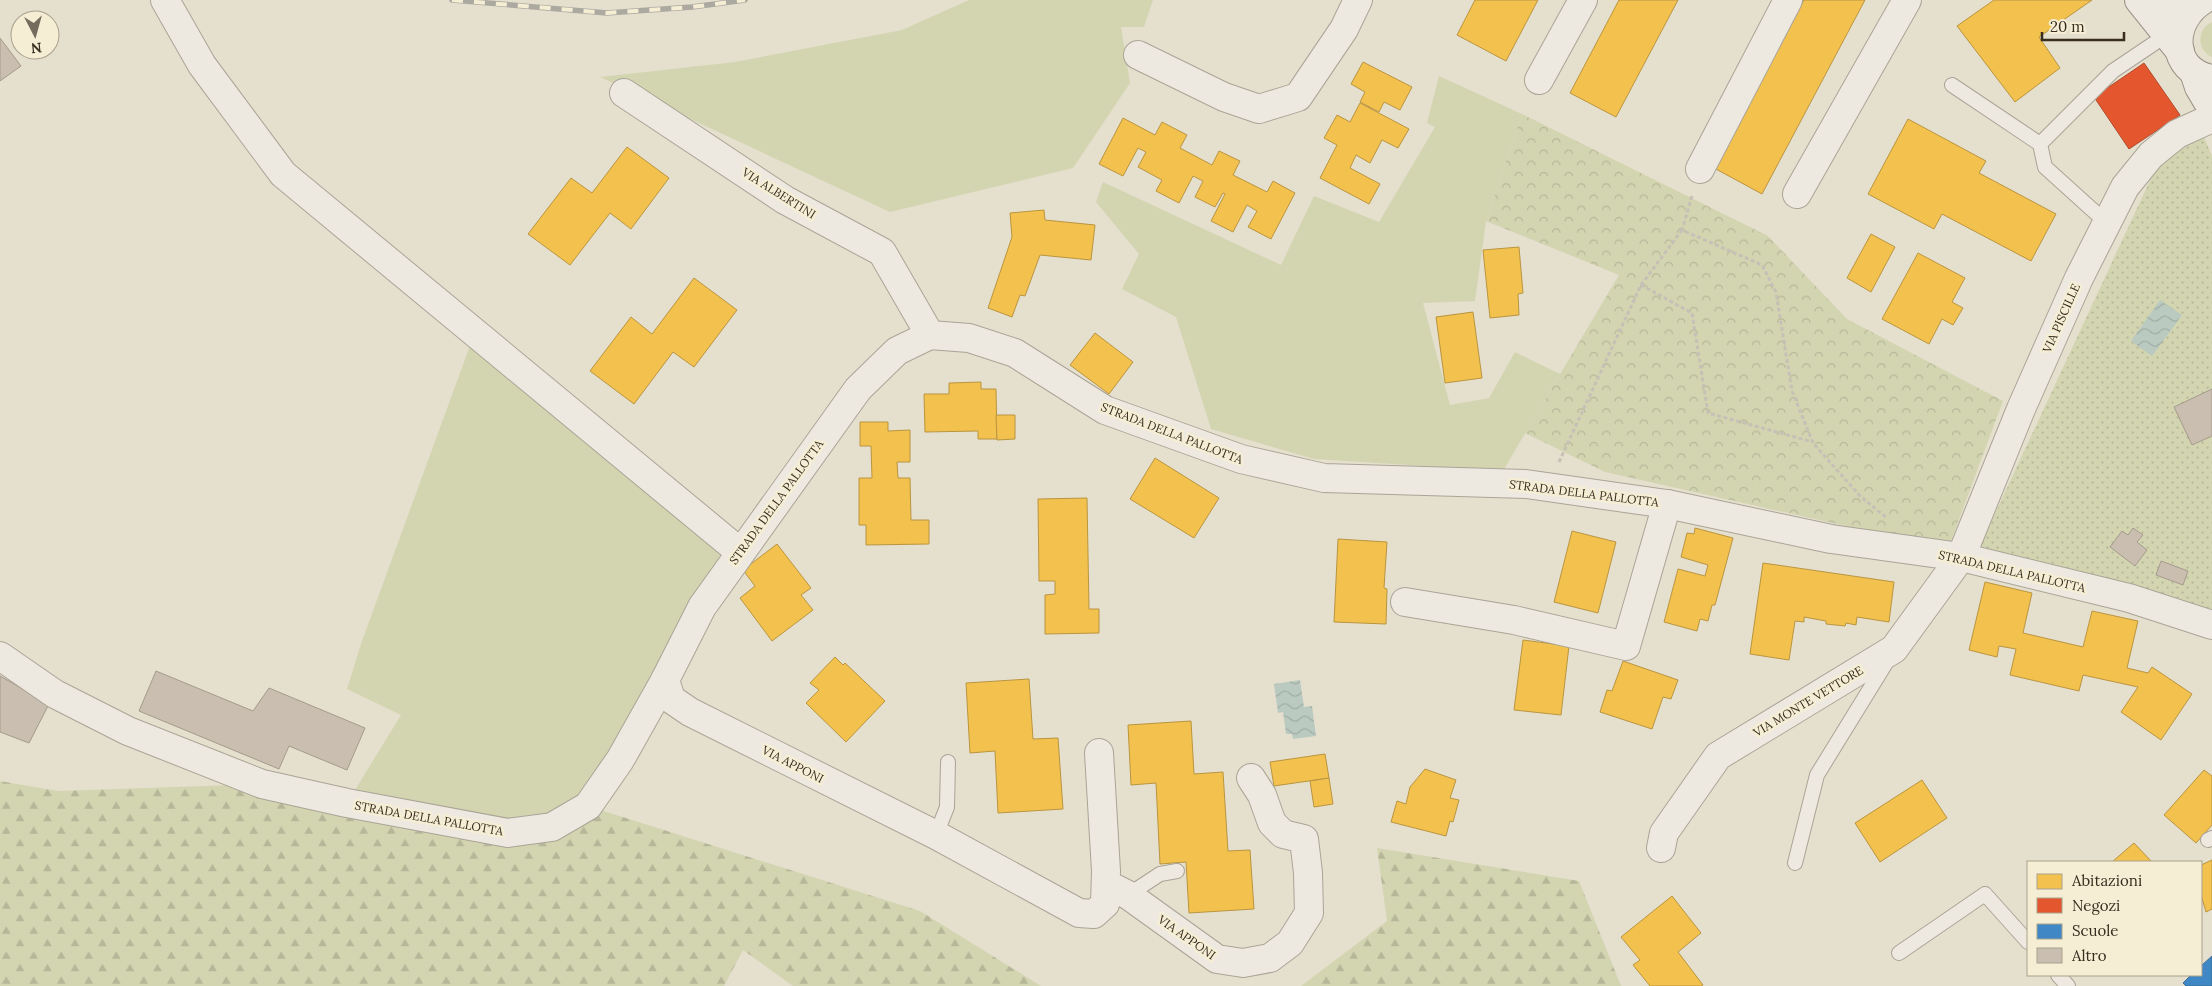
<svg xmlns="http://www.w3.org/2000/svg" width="2212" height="986" viewBox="0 0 2212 986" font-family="Lora,serif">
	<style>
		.grass { fill: #d3d5b1 }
		.forest { fill: url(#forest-firs) }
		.park { fill: url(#park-crowns) }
		.garden { fill: url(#garden-dots) }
		.water { fill: url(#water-waves) }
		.homes { fill: #f2c14e; stroke: #ba9540 }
		.shops { fill: #e4572e; stroke: #b14a2a }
		.schools { fill: #3f88c5; stroke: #3d6d93 }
		.building { fill: #c9beaf; stroke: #a59b8d }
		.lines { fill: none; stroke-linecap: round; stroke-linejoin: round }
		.service-casing { stroke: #aaa497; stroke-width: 16 }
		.minor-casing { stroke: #aaa497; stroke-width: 30 }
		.secondary-casing { stroke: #9a9387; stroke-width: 30 }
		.path { stroke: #c6c0b6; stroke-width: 3; stroke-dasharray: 4 2.5; stroke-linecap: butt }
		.service { stroke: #ede9e0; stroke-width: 14 }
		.minor { stroke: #ede9e0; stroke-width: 28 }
		.secondary { stroke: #ede9e0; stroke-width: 28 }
		.rail-casing { stroke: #aca9a0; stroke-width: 5.5 }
		.rail { stroke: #f5eed5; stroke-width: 4; stroke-dasharray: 11; stroke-linecap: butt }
		.labels { text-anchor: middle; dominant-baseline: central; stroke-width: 5; stroke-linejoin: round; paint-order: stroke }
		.street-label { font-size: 12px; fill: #392d1f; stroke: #f5eed5 }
	</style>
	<defs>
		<pattern id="forest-firs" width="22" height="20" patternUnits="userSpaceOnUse" patternTransform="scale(1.25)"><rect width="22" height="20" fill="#d3d5b1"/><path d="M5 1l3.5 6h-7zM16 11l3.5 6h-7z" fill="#b6b798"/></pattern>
		<pattern id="park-crowns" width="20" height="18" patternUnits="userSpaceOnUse" patternTransform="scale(1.25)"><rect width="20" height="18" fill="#d3d5b1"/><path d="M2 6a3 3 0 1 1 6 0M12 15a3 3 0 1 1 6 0" fill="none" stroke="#b6b798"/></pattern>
		<pattern id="garden-dots" width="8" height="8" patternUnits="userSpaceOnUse" patternTransform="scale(1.25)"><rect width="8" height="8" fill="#d3d5b1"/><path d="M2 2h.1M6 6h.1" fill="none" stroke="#b6b798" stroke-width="1.8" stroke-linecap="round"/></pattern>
		<pattern id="water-waves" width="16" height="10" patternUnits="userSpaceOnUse" patternTransform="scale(1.25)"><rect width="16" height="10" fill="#bacac1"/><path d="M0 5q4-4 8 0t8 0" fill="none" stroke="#a1aea5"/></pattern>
	</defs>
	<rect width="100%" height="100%" fill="#e5dfce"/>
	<g class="grass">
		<path d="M969 0H1153L1144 27H1121L1130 83 1073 168 890 212 600 77 735 62 902 30Z"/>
		<path d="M2212 22V57C2197 51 2196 29 2212 22Z"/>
		<path d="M1439 76 1522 114 1486 221 1475 301 1423 303 1450 405 1489 398 1515 352 1560 374 1503 471 1314 459 1211 429 1176 317 1122 289 1139 254 1096 202 1103 182 1281 265 1314 196 1379 222 1435 127 1427 123Z"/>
		<path d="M475 332 740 552 620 760 552 827 347 803 401 715 347 689 362 641Z"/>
	</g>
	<g class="forest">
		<path d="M0 781 58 791 262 784 508 833 588 806 920 911 1041 986H793L743 950 724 986H0Z"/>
		<path d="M1377 848 1579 881 1621 986H1301L1387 921Z"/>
	</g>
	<path class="park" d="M1522 114 1768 236 1847 319 2003 401 1948 549 1605 472 1525 433 1619 275 1486 221Z"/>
	<path class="garden" d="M2204 137 2212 156V616L1980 546 2159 161Z"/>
	<g class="water">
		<path d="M2160 300 2182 315 2152 356 2131 341Z"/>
		<path d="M1300 680 1304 707 1312 706 1316 736 1293 739 1292 734H1286L1283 712 1278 713 1274 684Z"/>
	</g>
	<g class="homes">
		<path d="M1475 0H1538L1506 61 1457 35Z"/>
		<path d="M1619 0H1678L1616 117 1570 93Z"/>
		<path d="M1804 0H1865L1762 194 1714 168Z"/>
		<path d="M1994 0H2092L2039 37 2060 68 2015 102 1957 26Z"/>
		<path d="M1363 62 1412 87 1400 110 1384 102 1379 112 1360 102 1365 92 1351 84Z"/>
		<path d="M1360 103 1409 129 1398 148 1382 140 1370 163 1356 155 1350 168 1380 184 1369 204 1320 178 1337 145 1324 138 1337 115 1350 122Z"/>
		<path d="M1123 118 1155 135 1162 122 1187 135 1180 148 1212 165 1219 151 1240 161 1233 175 1267 192 1273 181 1295 193 1271 239 1248 227 1257 211 1247 205 1233 232 1211 221 1225 194 1223 193 1215 207 1195 197 1203 181 1193 176 1179 203 1156 191 1162 180 1138 167 1146 152 1138 148 1123 176 1099 164Z"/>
		<path d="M1908 119 1986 161 1979 173 2056 214 2031 261 1942 214 1934 229 1868 194Z"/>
		<path d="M627 147 669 178 631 229 610 213 570 265 528 234 571 178 592 193Z"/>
		<path d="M1044 210 1045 220 1095 225 1091 260 1040 255 1025 296 1020 295 1012 317 988 308 1012 237 1010 213Z"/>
		<path d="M1871 234 1895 247 1871 292 1847 278Z"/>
		<path d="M1519 247 1523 293 1518 294 1519 315 1490 318 1483 250Z"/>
		<path d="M1918 253 1965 278 1952 302 1963 308 1953 325 1942 319 1929 344 1882 319Z"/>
		<path d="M694 278 737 310 694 367 673 352 634 404 590 371 631 317 652 334Z"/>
		<path d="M1473 312 1482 378 1445 383 1436 317Z"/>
		<path d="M1095 333 1133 362 1109 394 1070 365Z"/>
		<path d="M981 382V389H996L997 439H978V431L925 432 924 394H949V383Z"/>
		<path d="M996 415H1015V439L997 440Z"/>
		<path d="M860 422H888V431L910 430V462H897L898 478H910L911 520H929V544L866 545V525H859V478H872L871 446H860Z"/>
		<path d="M1155 458 1219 498 1194 538 1130 499Z"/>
		<path d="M1087 498 1089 609H1099V633L1045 634V595L1055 594V581H1039L1038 499Z"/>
		<path d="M1695 528 1733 538 1715 605H1712L1708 621 1700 619 1697 631 1664 622 1678 569 1705 576 1708 565 1681 557 1687 533 1694 534Z"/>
		<path d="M1572 531 1616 542 1598 613 1554 602Z"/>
		<path d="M1338 539 1387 542 1384 588 1387 589 1386 624 1334 622Z"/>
		<path d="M777 544 811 588 801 595 813 610 772 641 740 598 755 586 743 570Z"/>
		<path d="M1763 563 1894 582 1889 622 1857 617 1856 625 1846 623 1845 626 1826 624V621L1804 617V622L1795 621 1789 660 1750 654Z"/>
		<path d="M1985 582 2032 593 2023 633 2083 647 2092 611 2138 621 2127 668 2148 673 2152 667 2192 694 2161 740 2121 712 2138 687 2083 675 2079 691 2010 675 2016 649 1999 646 1997 657 1969 650Z"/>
		<path d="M1523 640 1569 646 1561 715 1514 710Z"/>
		<path d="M835 657 843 665 845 663 885 701 846 742 806 703 819 690 810 683Z"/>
		<path d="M1623 661 1678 680 1671 699 1663 697 1652 729 1600 712 1607 690 1612 691Z"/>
		<path d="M1029 679 1033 739 1058 738 1063 809 998 813 995 751 970 753 966 683Z"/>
		<path d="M1191 721 1194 774 1223 772 1228 851 1250 850 1254 909 1189 913 1186 862 1160 864 1156 783 1131 785 1128 725Z"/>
		<path d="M1325 754 1329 778 1274 786 1270 762Z"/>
		<path d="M1425 769 1456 780 1450 798 1459 800 1453 822 1450 821 1446 836 1391 822 1397 801 1406 804 1410 787Z"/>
		<path d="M2204 770 2212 776V825L2196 843 2164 815Z"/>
		<path d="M1329 778 1333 804 1314 807 1310 781Z"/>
		<path d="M1922 780 1947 818 1880 862 1855 823Z"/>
		<path d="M2134 843 2152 862H2112Z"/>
		<path d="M2212 860V909L2206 912 2201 895V865Z"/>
		<path d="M1672 896 1701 933 1678 952 1703 985 1701 986H1650L1633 965 1640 960 1621 937Z"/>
	</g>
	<path class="shops" d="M2144 63 2180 115 2129 149 2094 97Z"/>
	<path class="schools" d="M2212 956V986H2186L2183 983 2191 975H2201V966Z"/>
	<g class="building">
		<path d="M0 38 21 66 0 81Z"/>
		<path d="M2212 389V436L2192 445 2174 407Z"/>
		<path d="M2133 528 2143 535 2137 542 2147 550 2135 566 2110 547 2122 531 2128 535Z"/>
		<path d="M2161 561 2188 571 2183 585 2156 575Z"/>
		<path d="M156 671 253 711 269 688 365 728 347 770 289 746 279 769 139 711Z"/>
		<path d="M0 676 49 704 29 743 0 732Z"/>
	</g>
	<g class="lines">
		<defs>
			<g id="service">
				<path d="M1952 85 2040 144"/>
				<path d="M2107 223 2045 167 2040 144 2113 71 2165 36"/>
				<path d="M936 835 947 807 948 762"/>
				<path d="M2208 840 2212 838"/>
				<path d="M1795 863 1817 775 1889 658"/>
				<path d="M1128 895 1160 874 1177 871"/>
				<path d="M1899 953 1985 894 2028 942"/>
				<path d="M2058 975 2068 986"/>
			</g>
			<g id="minor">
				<path d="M165 0 202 65 283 174 740 552"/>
				<path d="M1138 55 1224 97 1259 109 1298 97 1344 29 1358 0"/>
				<path d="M1539 80 1583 0"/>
				<path d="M624 93 785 200 882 252 930 335"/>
				<path d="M1700 169 1788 0"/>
				<path d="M1797 194 1907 0"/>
				<path d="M1405 602 1514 620 1626 646 1667 504"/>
				<path d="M0 656 55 694 128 731 262 784 347 803 508 833 552 827 588 806 620 760 665 680 702 607 858 389 897 351 930 335 969 338 1015 353 1105 410 1241 459 1324 478 1526 484 1667 504 1831 539 1961 557 2129 598 2212 625"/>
				<path d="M665 680 671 699 690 712 936 835 1079 913 1094 914 1105 904 1106 871 1099 753"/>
				<path d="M1661 848 1664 833 1718 756 1894 649 1961 557 2021 409 2079 278 2125 187 2151 155 2177 134 2212 118"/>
				<path d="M1106 884 1128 895 1217 959 1243 963 1270 958 1290 943 1309 913 1308 873 1304 839 1283 834 1272 823 1262 795 1251 778"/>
			</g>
			<g id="secondary">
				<path d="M2139 0 2180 51"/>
				<path d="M2161 0 2166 2 2194 5"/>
				<path d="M2203 0C2169 21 2169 71 2212 79"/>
				<path d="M2194 72 2199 87 2212 109"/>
			</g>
		</defs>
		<use href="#service" class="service-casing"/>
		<use href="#minor" class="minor-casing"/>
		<use href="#secondary" class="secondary-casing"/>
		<g class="path">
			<path d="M1692 196 1682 230 1762 265 1776 292 1792 391 1813 443 1860 496 1887 518"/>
			<path d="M1641 285 1692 313 1708 413 1813 442"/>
			<path d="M1559 462 1641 285 1682 230"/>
		</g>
		<use href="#service" class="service"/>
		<use href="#minor" class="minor"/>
		<use href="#secondary" class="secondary"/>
		<defs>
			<path id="rail" d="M452 0 607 13 692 7 745 0"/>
		</defs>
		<use href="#rail" class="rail-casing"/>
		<use href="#rail" class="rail"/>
	</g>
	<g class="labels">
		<g class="street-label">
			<text transform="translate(779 193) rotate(32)">VIA ALBERTINI</text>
			<text transform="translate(2061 318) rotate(-66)">VIA PISCILLE</text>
			<text transform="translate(1172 433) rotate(21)">STRADA DELLA PALLOTTA</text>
			<text transform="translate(1584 493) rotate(7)">STRADA DELLA PALLOTTA</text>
			<text transform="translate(776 502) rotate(-54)">STRADA DELLA PALLOTTA</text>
			<text transform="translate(2012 571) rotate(13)">STRADA DELLA PALLOTTA</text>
			<text transform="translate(1808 701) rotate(-31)">VIA MONTE VETTORE</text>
			<text transform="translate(793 764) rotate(27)">VIA APPONI</text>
			<text transform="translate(429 818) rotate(10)">STRADA DELLA PALLOTTA</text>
			<text transform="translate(1187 937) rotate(35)">VIA APPONI</text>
		</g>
	</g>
	<rect x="2027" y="861" width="175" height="115" fill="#f5eed5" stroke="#aaa18c"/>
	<rect x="2037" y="874" width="25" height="15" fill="#f2c14e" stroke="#aaa18c"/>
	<text x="2072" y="886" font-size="15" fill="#392d1f">Abitazioni</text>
	<rect x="2037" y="898" width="25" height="15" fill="#e4572e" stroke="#aaa18c"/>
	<text x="2072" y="911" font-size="15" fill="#392d1f">Negozi</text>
	<rect x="2037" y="924" width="25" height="15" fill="#3f88c5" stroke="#aaa18c"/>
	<text x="2072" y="936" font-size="15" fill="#392d1f">Scuole</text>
	<rect x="2037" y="948" width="25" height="15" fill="#c9beaf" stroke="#aaa18c"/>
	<text x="2072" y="961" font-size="15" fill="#392d1f">Altro</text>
	<g transform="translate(35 35) rotate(174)"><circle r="24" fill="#f5eed5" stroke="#aaa18c"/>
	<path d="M0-4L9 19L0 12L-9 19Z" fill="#756b5c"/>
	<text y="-8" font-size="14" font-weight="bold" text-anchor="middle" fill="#392d1f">N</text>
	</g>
	<path d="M2042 32v8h82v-8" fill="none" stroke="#392d1f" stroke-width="2.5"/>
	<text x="2050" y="32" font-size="15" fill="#392d1f" stroke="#f5eed5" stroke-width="4" paint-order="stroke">20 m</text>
</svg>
